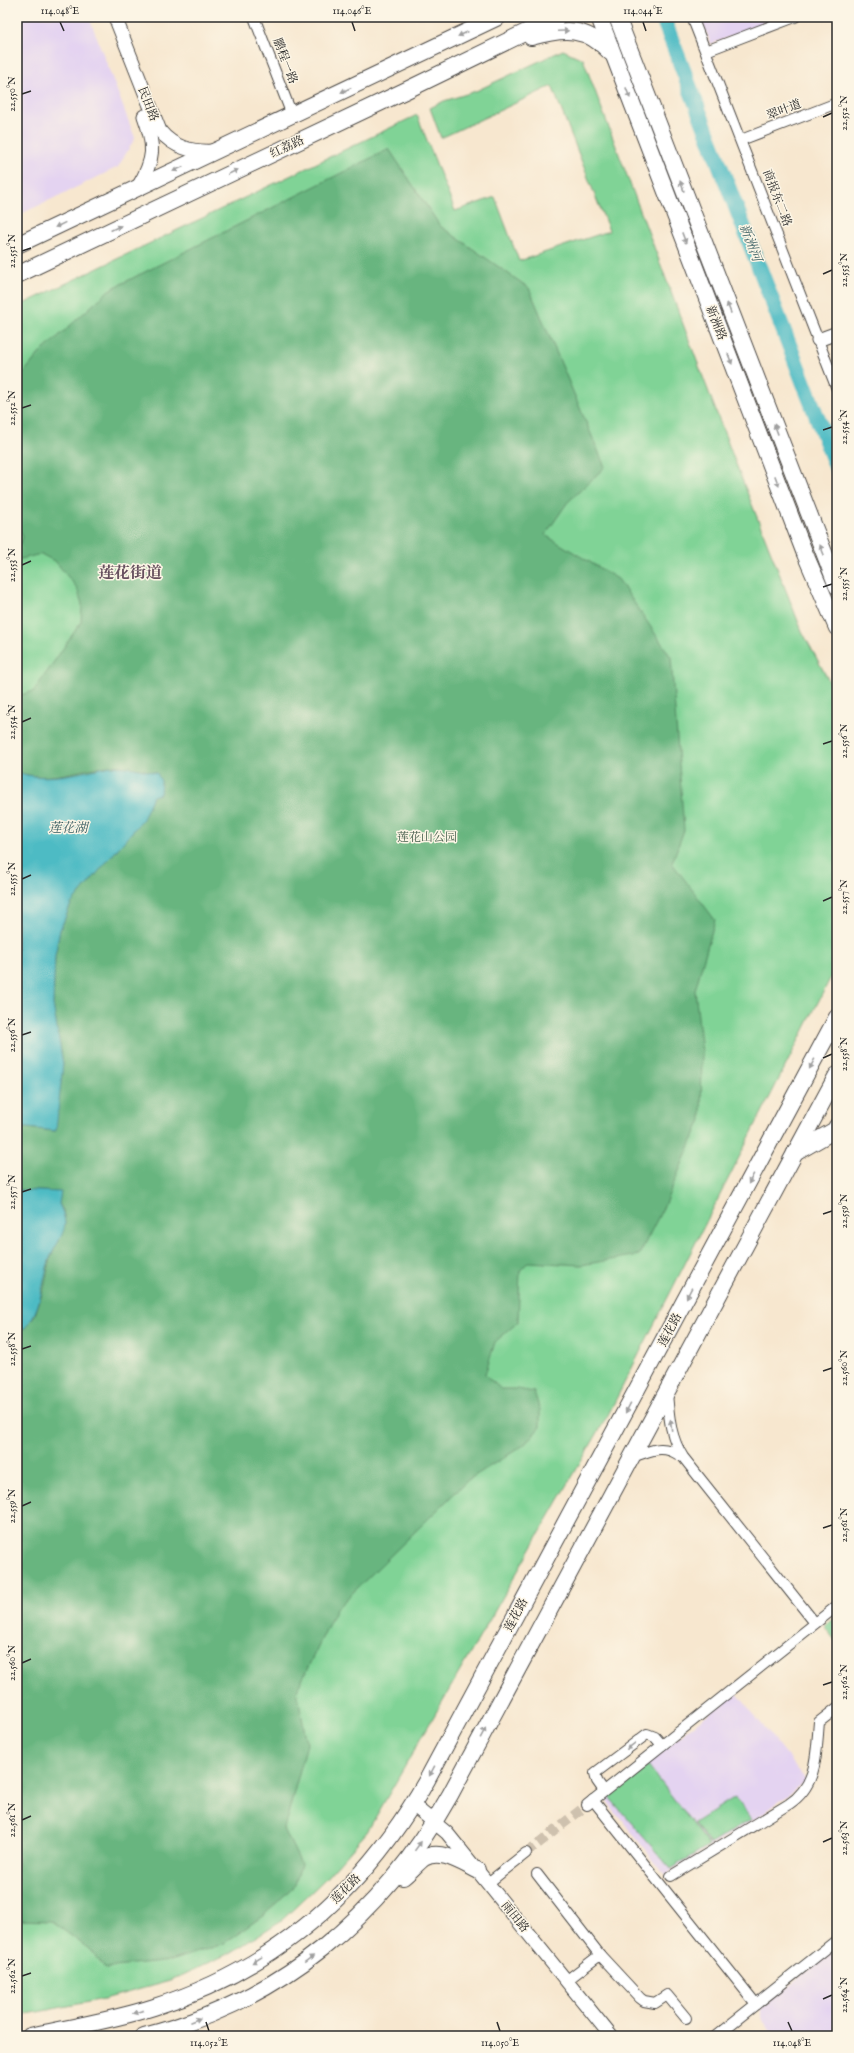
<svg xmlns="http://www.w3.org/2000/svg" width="854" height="2053" viewBox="0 0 854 2053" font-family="'IM FELL English','Noto Serif SC',serif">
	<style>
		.built { fill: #e4d3f1 }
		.green { fill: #80d396; stroke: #567f60 }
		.forest { fill: #68b57f; stroke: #4a7055 }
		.water { fill: #4dbbc4; stroke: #3c7378 }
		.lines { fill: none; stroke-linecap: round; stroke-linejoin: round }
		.river { stroke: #4dbbc4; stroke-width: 16 }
		.minor-tunnel { stroke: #cec1ae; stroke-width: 10; stroke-dasharray: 10 5; stroke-linecap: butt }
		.minor-casing { stroke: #4a4744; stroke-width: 12 }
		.tertiary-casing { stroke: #4a4744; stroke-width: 15 }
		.primary-casing { stroke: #4a4744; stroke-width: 18 }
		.minor { stroke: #fff; stroke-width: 10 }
		.tertiary { stroke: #fff; stroke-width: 13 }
		.primary { stroke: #fff; stroke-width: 16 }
		.oneway { fill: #a0a0a0 }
		.ticks { fill: none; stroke: #2b2b2b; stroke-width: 1.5 }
		.labels { text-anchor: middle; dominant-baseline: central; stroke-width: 3; stroke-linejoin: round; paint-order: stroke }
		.street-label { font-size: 12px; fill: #2b2b2b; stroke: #fcf5e5 }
		.park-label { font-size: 12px; fill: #445d4b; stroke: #fcf5e5 }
		.water-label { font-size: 13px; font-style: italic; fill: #375d61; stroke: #fcf5e5 }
		.district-label { font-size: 16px; font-weight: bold; fill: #664f5e; stroke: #fcf5e5 }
		.neatline { fill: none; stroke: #2b2b2b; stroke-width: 1.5 }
		.ticks-label { font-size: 10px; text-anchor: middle; fill: #2b2b2b }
	</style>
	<rect width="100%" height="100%" fill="#fcf5e5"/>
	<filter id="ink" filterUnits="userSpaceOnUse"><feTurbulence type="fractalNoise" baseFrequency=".025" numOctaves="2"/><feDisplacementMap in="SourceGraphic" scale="8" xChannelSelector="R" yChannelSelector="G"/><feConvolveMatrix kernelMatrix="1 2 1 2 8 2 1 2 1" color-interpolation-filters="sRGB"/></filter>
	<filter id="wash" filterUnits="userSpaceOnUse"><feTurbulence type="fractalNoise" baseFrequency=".012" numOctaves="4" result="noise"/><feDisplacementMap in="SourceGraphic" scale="16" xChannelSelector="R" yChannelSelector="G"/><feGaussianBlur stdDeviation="0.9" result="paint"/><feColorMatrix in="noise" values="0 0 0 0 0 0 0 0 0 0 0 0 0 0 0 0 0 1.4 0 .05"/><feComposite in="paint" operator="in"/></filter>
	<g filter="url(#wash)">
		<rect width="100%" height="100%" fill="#f7e7cf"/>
		<g class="built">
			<path d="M17 17H89L135 138 118 167 17 216Z"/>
			<path d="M700 17H780L711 44Z"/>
			<path d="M736 1692 807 1781 764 1813 665 1875 603 1796Z"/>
			<path d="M837 1947V2036H774L760 2018V2008Z"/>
		</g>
		<g class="green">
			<path d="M563 50 583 59 734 459 802 631 837 696V965L608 1415 367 1832 325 1879 282 1920 232 1952 170 1981 104 1999 17 2016V307L417 115 455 211 495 197 519 261 609 231 552 86 441 138 430 108 444 101 476 91Z"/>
			<path d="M837 1616V1643L824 1626Z"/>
			<path d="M648 1765 709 1845 671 1869 608 1796Z"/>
			<path d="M735 1797 751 1819 710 1844 694 1823Z"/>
		</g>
		<path class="forest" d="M389 149 440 226 529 288 605 467 567 503 545 535 618 579 671 657 684 830 672 863 715 920 695 990 702 1052 701 1120 664 1206 639 1255 581 1265 528 1262 520 1271 518 1322 495 1342 485 1375 501 1389H517L534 1392 540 1410V1427L524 1445 468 1480 336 1609 297 1690 307 1744 284 1829 301 1864 295 1885 264 1915 223 1944 171 1961 105 1968 89 1949 51 1921 17 1920V1330L24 1329 35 1315 44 1288 50 1259 65 1225 63 1210 59 1204 60 1192 17 1190V1127L55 1131 63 1064 53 1004 55 956 60 930 71 904 142 819 153 796 157 773C142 770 126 765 111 766 78 768 51 784 17 772V696L34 691 81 622 82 604 77 588 56 562 41 554 17 560V544L21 542 23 537 17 525V381L39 354 109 290Z"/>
		<g class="water">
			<path d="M111 766 130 767 157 773 161 781 160 794 153 796 143 819 71 904 60 930 55 956 53 1004 63 1064 56 1131 17 1127V772C47 783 80 772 111 766Z"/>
			<path d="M17 1190 61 1192 59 1204C62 1210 65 1217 65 1224 64 1235 54 1248 50 1258 41 1283 43 1309 24 1329L17 1330Z"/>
		</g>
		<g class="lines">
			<path class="river" d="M663 18 837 469"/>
		</g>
	</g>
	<g filter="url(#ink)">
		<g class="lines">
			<path class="minor-tunnel" d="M526 1853 587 1805"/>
			<defs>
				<g id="minor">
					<path d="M254 17 292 115"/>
					<path d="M692 17 837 389"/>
					<path d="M706 51 795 17"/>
					<path d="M741 140 837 103"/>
					<path d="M667 1393C669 1416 670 1437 683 1457L815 1623"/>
					<path d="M631 1457C650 1452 661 1443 679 1455"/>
					<path d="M604 1791 597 1781 595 1773 647 1734 655 1737 662 1745"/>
					<path d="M593 1800 756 2004"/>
					<path d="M587 1805 837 1606"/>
					<path d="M537 1874 600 1955 640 1998 644 2001 655 2003 667 1995 686 2018"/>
					<path d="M671 1876 789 1804C818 1785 816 1753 819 1722L837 1708"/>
					<path d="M488 1883 526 1853"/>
					<path d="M566 1981 600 1955"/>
					<path d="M716 2036 837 1940"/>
				</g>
				<g id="tertiary">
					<path d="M115 17 160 131C174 148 192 152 213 151"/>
					<path d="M138 187C155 159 155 146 144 116"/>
					<path d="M818 340 837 333"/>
					<path d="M413 1805 447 1833 611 2036"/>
				</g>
				<g id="primary">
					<path d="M599 17 805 554 837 628"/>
					<path d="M617 17 837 586"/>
					<path d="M531 37C564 28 586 26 611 53"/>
					<path d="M17 245 498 17"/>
					<path d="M17 275 413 87 557 17"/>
					<path d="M795 1153 835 1130 837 1126"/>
					<path d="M403 1877C411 1871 417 1863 424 1858 440 1848 462 1863 477 1870"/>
					<path d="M30 2036C72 2027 114 2020 154 2007 275 1969 365 1889 427 1780L837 1017"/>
					<path d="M144 2036C280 2002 382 1916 450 1795L837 1075"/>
				</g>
			</defs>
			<use href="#minor" class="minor-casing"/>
			<use href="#tertiary" class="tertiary-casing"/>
			<use href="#primary" class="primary-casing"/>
			<use href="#minor" class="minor"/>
			<use href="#tertiary" class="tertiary"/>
			<use href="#primary" class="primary"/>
		</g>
		<defs><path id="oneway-solid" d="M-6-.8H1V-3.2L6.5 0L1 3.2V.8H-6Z"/></defs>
		<g class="oneway">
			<use href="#oneway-solid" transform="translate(563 31) rotate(-2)"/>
			<use href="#oneway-solid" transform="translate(463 34) rotate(155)"/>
			<use href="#oneway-solid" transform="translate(346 90) rotate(155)"/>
			<use href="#oneway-solid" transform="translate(628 93) rotate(69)"/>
			<use href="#oneway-solid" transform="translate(178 169) rotate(155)"/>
			<use href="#oneway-solid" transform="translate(233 172) rotate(-25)"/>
			<use href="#oneway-solid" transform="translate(682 186) rotate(-111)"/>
			<use href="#oneway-solid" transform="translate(60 225) rotate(154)"/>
			<use href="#oneway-solid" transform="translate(116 228) rotate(-25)"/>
			<use href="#oneway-solid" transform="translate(684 238) rotate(69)"/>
			<use href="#oneway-solid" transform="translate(729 308) rotate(-111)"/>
			<use href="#oneway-solid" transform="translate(730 359) rotate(69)"/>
			<use href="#oneway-solid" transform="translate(776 429) rotate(-111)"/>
			<use href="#oneway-solid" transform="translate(777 481) rotate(69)"/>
			<use href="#oneway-solid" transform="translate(822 550) rotate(-112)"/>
			<use href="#oneway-solid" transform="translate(812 1064) rotate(118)"/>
			<use href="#oneway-solid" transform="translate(751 1179) rotate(118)"/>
			<use href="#oneway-solid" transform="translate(689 1293) rotate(118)"/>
			<use href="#oneway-solid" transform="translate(628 1408) rotate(118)"/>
			<use href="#oneway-solid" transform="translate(671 1425) rotate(-97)"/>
			<use href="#oneway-solid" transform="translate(483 1733) rotate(-62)"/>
			<use href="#oneway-solid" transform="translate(631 1746) rotate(143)"/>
			<use href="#oneway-solid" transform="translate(432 1771) rotate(118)"/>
			<use href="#oneway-solid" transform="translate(418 1846) rotate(-54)"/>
			<use href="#oneway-solid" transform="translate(309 1959) rotate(-36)"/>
			<use href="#oneway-solid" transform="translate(257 1960) rotate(149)"/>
			<use href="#oneway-solid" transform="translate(138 2012) rotate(164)"/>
			<use href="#oneway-solid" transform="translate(195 2020) rotate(-21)"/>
		</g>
	</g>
	<path class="ticks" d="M60 22 64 31M352 22 355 31M643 22 646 31M22 94 31 91M823 117 832 113M22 251 31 248M823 274 832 270M22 408 31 405M823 430 832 427M22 565 31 561M823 587 832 584M22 722 31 718M823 744 832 741M22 879 31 875M823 901 832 897M22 1035 31 1032M823 1058 832 1054M22 1192 31 1189M823 1214 832 1211M22 1349 31 1346M823 1371 832 1368M22 1506 31 1502M823 1528 832 1525M22 1663 31 1659M823 1685 832 1682M22 1820 31 1816M823 1842 832 1838M22 1976 31 1973M823 1999 832 1995M206 2022 209 2031M497 2022 500 2031M788 2022 792 2031"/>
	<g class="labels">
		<g class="street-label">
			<text transform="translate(285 61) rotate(69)">鹏程一路</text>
			<text transform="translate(148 104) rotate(69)">民田路</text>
			<text transform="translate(784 110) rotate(-21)">翠叶道</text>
			<text transform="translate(287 147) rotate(-25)">红荔路</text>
			<text transform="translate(777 198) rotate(69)">商报东二路</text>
			<text transform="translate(716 323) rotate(69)">新洲路</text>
			<text transform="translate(670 1330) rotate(-62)">莲花路</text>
			<text transform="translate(516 1615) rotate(-62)">莲花路</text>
			<text transform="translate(346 1889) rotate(-45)">莲花路</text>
			<text transform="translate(515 1917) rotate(51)">雨田路</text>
		</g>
		<g class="park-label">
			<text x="427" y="837">莲花山公园</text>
		</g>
		<g class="water-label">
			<text transform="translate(750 243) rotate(69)">新洲河</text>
			<text x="68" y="828">莲花湖</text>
		</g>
		<g class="district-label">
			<text x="130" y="574">莲花街道</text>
		</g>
	</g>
	<rect width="854" height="2053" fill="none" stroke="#fcf5e5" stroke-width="44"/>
	<rect x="22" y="22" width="810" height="2009" class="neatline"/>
	<g class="ticks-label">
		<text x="60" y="14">114.048°E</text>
		<text x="352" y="14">114.046°E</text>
		<text x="643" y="14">114.044°E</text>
		<text transform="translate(11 94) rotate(-90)" y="4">22.550°N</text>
		<text transform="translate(843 113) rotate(-90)" y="4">22.552°N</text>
		<text transform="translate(11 251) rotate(-90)" y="4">22.551°N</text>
		<text transform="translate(843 270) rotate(-90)" y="4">22.553°N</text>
		<text transform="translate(11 408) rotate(-90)" y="4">22.552°N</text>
		<text transform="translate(843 427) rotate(-90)" y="4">22.554°N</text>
		<text transform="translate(11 565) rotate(-90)" y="4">22.553°N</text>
		<text transform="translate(843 584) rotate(-90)" y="4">22.555°N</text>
		<text transform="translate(11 722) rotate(-90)" y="4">22.554°N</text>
		<text transform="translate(843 741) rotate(-90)" y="4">22.556°N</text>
		<text transform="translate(11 879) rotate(-90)" y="4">22.555°N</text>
		<text transform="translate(843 897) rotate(-90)" y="4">22.557°N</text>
		<text transform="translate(11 1035) rotate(-90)" y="4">22.556°N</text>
		<text transform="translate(843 1054) rotate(-90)" y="4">22.558°N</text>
		<text transform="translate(11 1192) rotate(-90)" y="4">22.557°N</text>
		<text transform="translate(843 1211) rotate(-90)" y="4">22.559°N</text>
		<text transform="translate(11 1349) rotate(-90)" y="4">22.558°N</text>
		<text transform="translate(843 1368) rotate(-90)" y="4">22.560°N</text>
		<text transform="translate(11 1506) rotate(-90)" y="4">22.559°N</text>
		<text transform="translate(843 1525) rotate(-90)" y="4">22.561°N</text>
		<text transform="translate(11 1663) rotate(-90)" y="4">22.560°N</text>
		<text transform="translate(843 1682) rotate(-90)" y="4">22.562°N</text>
		<text transform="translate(11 1820) rotate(-90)" y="4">22.561°N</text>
		<text transform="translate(843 1838) rotate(-90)" y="4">22.563°N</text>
		<text transform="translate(11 1976) rotate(-90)" y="4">22.562°N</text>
		<text transform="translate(843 1995) rotate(-90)" y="4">22.564°N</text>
		<text x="209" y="2046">114.052°E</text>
		<text x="500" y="2046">114.050°E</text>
		<text x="792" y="2046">114.048°E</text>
	</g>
</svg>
